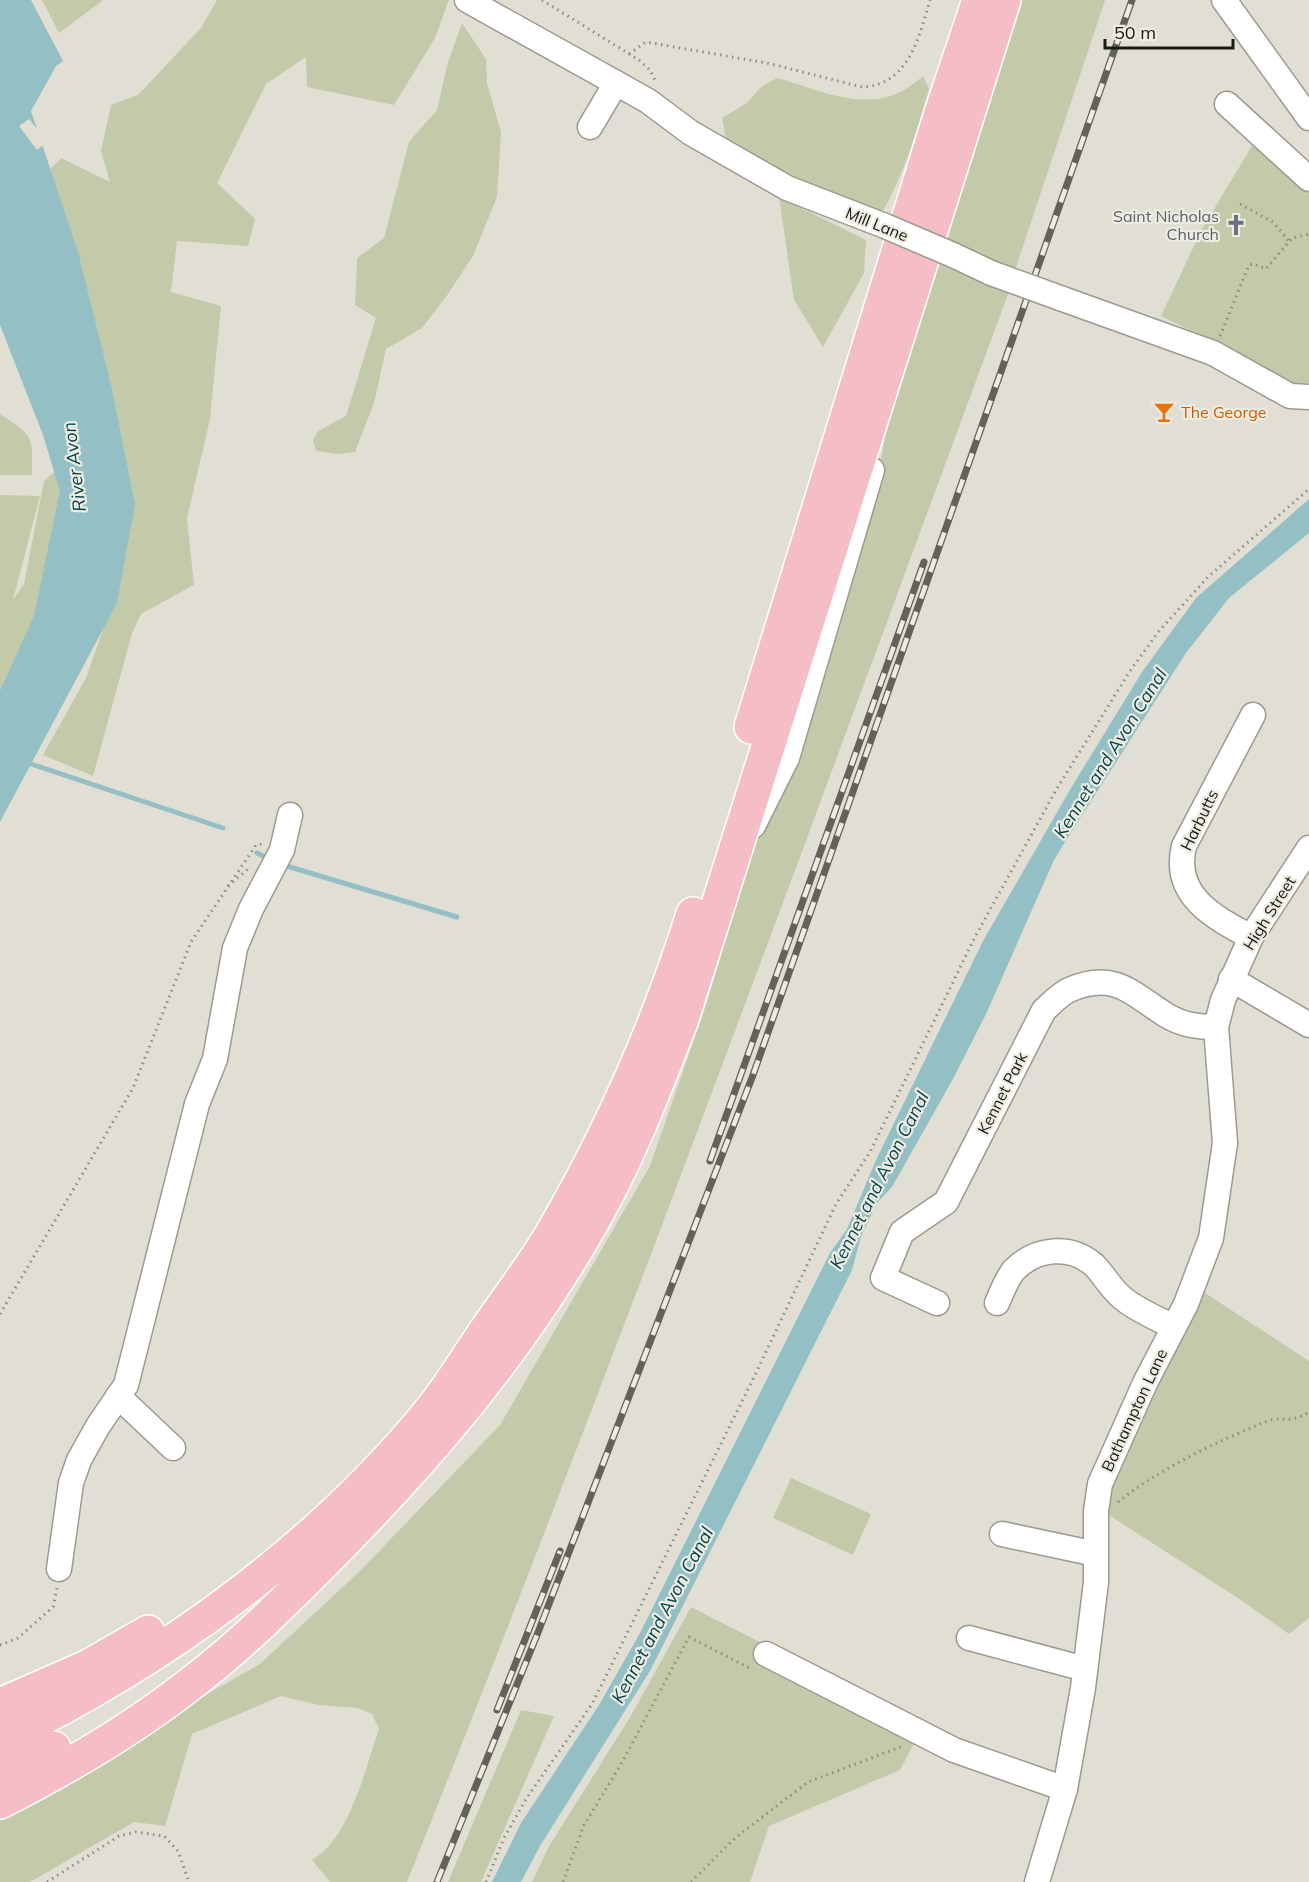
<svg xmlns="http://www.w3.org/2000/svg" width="1309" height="1882" viewBox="0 0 1309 1882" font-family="Mulish,sans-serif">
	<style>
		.green { fill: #c3caa9 }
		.water { fill: #94bfc5 }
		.pier { fill: #e1dfd4 }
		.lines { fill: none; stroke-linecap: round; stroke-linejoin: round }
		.stream { stroke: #94bfc5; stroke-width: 5 }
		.minor-casing { stroke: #9c9a90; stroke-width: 27 }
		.highway-casing { stroke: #fff; stroke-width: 36 }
		.path { stroke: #8d8c84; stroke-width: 3; stroke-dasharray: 1.5 4.5; stroke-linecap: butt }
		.minor { stroke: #fff; stroke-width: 24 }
		.highway { stroke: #f5bec6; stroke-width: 33 }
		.rail-casing { stroke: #62625b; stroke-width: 7 }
		.rail { stroke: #eeece1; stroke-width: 4.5; stroke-dasharray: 14; stroke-linecap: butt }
		.minor-bridge-casing { stroke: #9c9a90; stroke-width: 27; stroke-linecap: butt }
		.minor-bridge { stroke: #fff; stroke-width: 24 }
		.labels { text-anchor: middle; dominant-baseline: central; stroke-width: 4.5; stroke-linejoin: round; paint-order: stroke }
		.worship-label { font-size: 16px; fill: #5b616d; stroke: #eeece1; text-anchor: end }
		.street-label { font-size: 16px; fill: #191915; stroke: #eeece1 }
		.food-label { font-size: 16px; fill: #c56008; stroke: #eeece1; text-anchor: start }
		.water-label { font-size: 18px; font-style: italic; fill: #00444c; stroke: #eeece1 }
	</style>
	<rect width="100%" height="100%" fill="#e1dfd4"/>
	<g class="green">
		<path d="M42 0H101L102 1 59 33Z"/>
		<path d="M217 0H449L435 38 394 105 307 87 306 57 266 84 217 183 255 219 248 246 177 241 171 292 221 306 210 419 187 518 194 585 141 614 132 633 93 776 43 755 86 678 110 609 43 177 61 158 110 182 101 151 111 105 138 95 201 28Z"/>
		<path d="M1018 0H1105L1015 270 944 238Z"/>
		<path d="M462 23 486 59 487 83 501 132 497 197 473 256 448 294 422 328 386 349 374 403 355 452 336 454 316 451 313 440 318 431 346 416 376 318 355 305 357 258 384 238 409 142 437 110 448 62Z"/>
		<path d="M923 76 929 89C916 135 903 177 879 218L785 181 726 140 722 118 747 103 761 87 777 78C830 93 877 119 923 76Z"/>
		<path d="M1255 141 1309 192V382L1299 386 1288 384 1213 341 1161 316 1202 229Z"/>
		<path d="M779 197 866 240 864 273 823 347 794 300Z"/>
		<path d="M932 259 1010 289C813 822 618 1355 407 1882H330L312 1860C350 1838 365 1769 379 1729L372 1714 358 1708 319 1705 281 1696 192 1734 165 1826 134 1822 30 1882H0V1820L76 1780 164 1719 260 1664 362 1569 500 1425 650 1166 705 1008 759 831 812 717 848 596 882 454 902 349Z"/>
		<path d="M0 414C33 436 33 435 32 475H0Z"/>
		<path d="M67 461 70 547 0 705V495L40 496 13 600 24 584 44 481Z"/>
		<path d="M1199 1289 1309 1361V1618L1289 1634 1238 1598 1104 1512 1112 1474Z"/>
		<path d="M791 1478 871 1514 853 1555 773 1518Z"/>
		<path d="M691 1607 764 1644 917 1738 900 1770 769 1826 750 1882H532L548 1848 632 1714Z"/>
		<path d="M521 1710 554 1716 481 1882H448Z"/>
	</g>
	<g class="water">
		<path d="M0 0H31L63 61 56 66 31 111 78 252 111 385 135 505 117 603 0 822V691L34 616 60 491 43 435 0 325Z"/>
		<path d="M1309 499V533L1229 598 1186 653 1070 834 1054 860 986 1014 953 1079 892 1187 877 1203 861 1236 852 1270 650 1671 540 1846 521 1882H492L521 1823 599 1705 640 1633 830 1253 847 1229 876 1160 983 941 1071 788 1142 672 1196 598Z"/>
	</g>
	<path class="pier" d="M29 119 38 130 40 129 45 144 37 150 19 126Z"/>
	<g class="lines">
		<g class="stream">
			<path d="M25 762 223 828"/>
			<path d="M257 853 269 859"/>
			<path d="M280 864 457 917"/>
		</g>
		<defs>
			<g id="minor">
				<path d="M467 0 616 83 648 101 691 133 787 188 885 226"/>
				<path d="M1224 0 1309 118"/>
				<path d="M1227 104 1309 179"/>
				<path d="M590 127 616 83"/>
				<path d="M953 255 991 273"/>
				<path d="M1060 298 1213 353 1290 396 1309 397"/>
				<path d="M753 826 787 758 872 470"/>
				<path d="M1251 937C1213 917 1172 895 1184 846L1253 715"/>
				<path d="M1231 979 1309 1025"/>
				<path d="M937 1303 883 1278 902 1232 946 1202 1044 1010C1051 1004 1060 994 1069 990 1115 970 1132 994 1166 1015 1182 1025 1198 1027 1216 1027"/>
				<path d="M997 1303C1002 1292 1007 1278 1014 1270 1036 1248 1070 1244 1094 1265 1105 1276 1112 1291 1125 1300 1139 1311 1158 1319 1174 1327"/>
				<path d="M118 1396 173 1448"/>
				<path d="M1002 1534 1096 1554"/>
				<path d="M59 1569 71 1483 79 1460 98 1426 126 1385 197 1104 215 1059 235 948 251 909 282 850 290 815"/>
				<path d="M969 1638 1085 1669"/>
				<path d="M766 1654 954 1750 1065 1789"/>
				<path d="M1037 1882 1065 1789 1083 1688 1096 1582V1511L1100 1484 1145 1383 1186 1304 1211 1238 1225 1143 1216 1027 1223 1000 1251 937 1309 848"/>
			</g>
			<g id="highway">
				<path d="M751 727 941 113 979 0"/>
				<path d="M0 1705 89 1666 148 1632"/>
				<path d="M0 1740C162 1661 317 1550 431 1410 450 1386 465 1361 482 1336 505 1302 530 1270 551 1235 610 1134 658 1025 693 914"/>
				<path d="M0 1775 54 1748"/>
				<path d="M0 1802C69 1767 138 1726 198 1678 242 1644 281 1605 320 1566 426 1461 522 1348 595 1217 630 1155 655 1088 681 1022L1004 0"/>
			</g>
		</defs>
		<use href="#minor" class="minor-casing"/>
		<use href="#highway" class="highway-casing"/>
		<g class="path">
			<path d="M542 0 639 60 650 70 656 82"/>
			<path d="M629 54 646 42 767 63 862 87C909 85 919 37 930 0"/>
			<path d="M1240 204 1273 222 1289 241"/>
			<path d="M1220 336 1249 265 1254 264 1266 269 1292 238 1309 234"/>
			<path d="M228 886 248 869"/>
			<path d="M0 1314 133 1088 191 942 256 845 262 844"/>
			<path d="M1118 1502C1159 1469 1216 1442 1265 1422 1282 1415 1288 1425 1309 1412"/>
			<path d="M0 1645 18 1638 53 1607 57 1588"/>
			<path d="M47 1882 119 1836 136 1832 164 1836 178 1851 189 1882"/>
			<path d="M486 1882 504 1838 526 1799 592 1704 755 1375 836 1204 870 1152 975 937 1056 790 1130 671 1159 631 1208 577 1309 489"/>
			<path d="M563 1882 584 1825 620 1766 689 1637 753 1670"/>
			<path d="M691 1882 735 1838 808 1782 903 1746"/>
		</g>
		<use href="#minor" class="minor"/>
		<use href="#highway" class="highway"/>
		<defs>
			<g id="rail">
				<path d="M710 1161 924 562"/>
				<path d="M497 1710 560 1551"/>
				<path d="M437 1882 537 1635 753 1075 1132 0"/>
			</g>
		</defs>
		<use href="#rail" class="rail-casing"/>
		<use href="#rail" class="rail"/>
		<defs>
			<g id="minor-bridge">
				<path d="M885 226 953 255"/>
				<path d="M991 273 1060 298"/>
			</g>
		</defs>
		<use href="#minor-bridge" class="minor-bridge-casing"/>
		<use href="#minor-bridge" class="minor-bridge"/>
	</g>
	<defs>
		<symbol id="church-bare" viewBox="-9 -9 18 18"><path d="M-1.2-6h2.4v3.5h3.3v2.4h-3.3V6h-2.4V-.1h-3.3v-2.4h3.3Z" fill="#6b7280" stroke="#eeece1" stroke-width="2.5" paint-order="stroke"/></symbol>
		<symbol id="bar-bare" viewBox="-9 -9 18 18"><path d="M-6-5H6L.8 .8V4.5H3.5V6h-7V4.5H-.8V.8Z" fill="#e8710a" stroke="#eeece1" stroke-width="2.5" paint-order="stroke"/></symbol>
	</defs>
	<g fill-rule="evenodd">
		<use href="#church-bare" x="1221" y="210" width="30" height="30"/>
		<use href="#bar-bare" x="1149" y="397" width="30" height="30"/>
	</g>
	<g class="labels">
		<g class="worship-label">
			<text x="1219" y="216">Saint Nicholas<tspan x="1219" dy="18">Church</tspan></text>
		</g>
		<g class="street-label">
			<text transform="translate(877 224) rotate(22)">Mill Lane</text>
			<text transform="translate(1199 820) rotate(-64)">Harbutts</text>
			<text transform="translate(1269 913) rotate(-58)">High Street</text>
			<text transform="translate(1002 1093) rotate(-63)">Kennet Park</text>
			<text transform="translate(1134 1410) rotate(-65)">Bathampton Lane</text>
		</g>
		<g class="food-label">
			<text x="1181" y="412">The George</text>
		</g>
		<g class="water-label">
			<text transform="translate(74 467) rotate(-97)">River Avon</text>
			<text transform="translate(1110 753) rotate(-58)">Kennet and Avon Canal</text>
			<text transform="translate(879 1180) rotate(-63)">Kennet and Avon Canal</text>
			<text transform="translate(662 1615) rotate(-62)">Kennet and Avon Canal</text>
		</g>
	</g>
	<path d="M1105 39v9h128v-9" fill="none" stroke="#191915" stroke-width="3"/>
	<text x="1114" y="39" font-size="18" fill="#191915" stroke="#eeece1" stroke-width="4.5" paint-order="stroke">50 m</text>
</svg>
